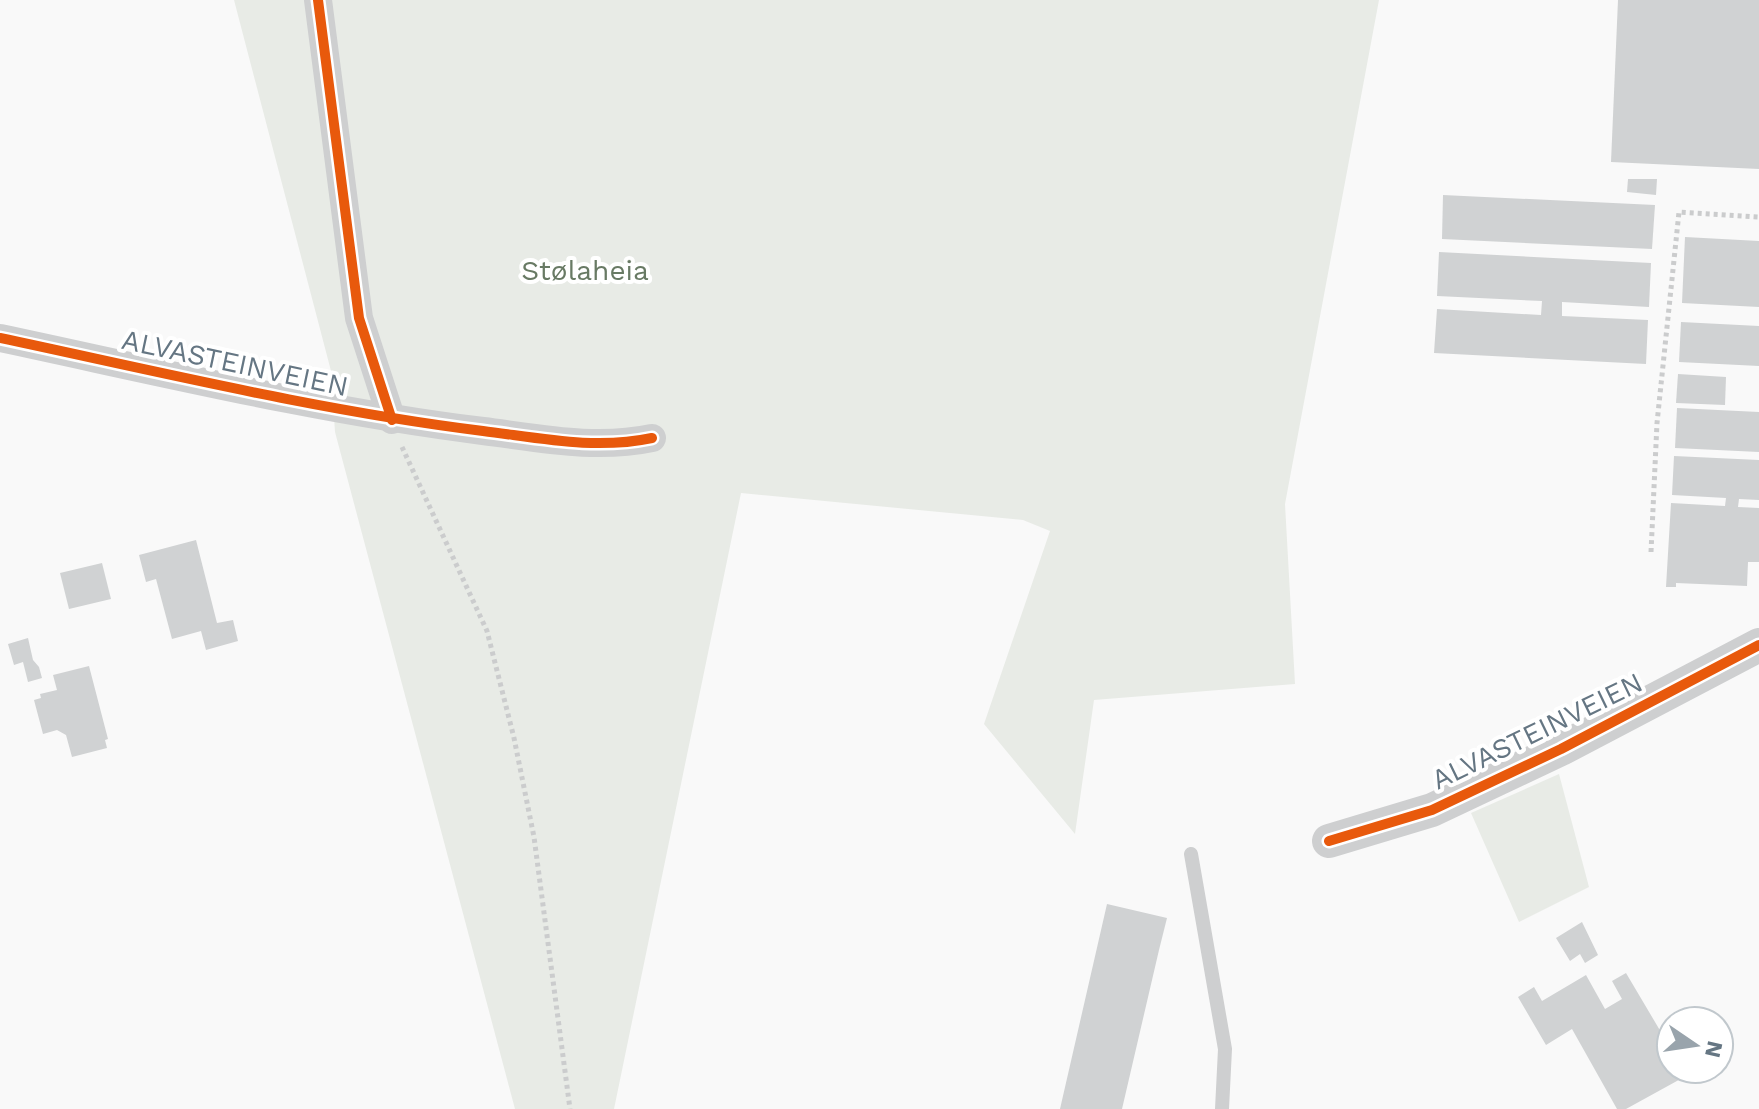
<svg xmlns="http://www.w3.org/2000/svg" width="1759" height="1109" viewBox="0 0 1759 1109" font-family="'Work Sans',sans-serif">
	<style>
		.green { fill: #e8ebe6 }
		.building { fill: #d0d2d3 }
		.lines { fill: none; stroke-linecap: round; stroke-linejoin: round }
		.path { stroke: #cbcccd; stroke-width: 5; stroke-dasharray: 4 4; stroke-linecap: butt }
		.service { stroke: #cecfd0; stroke-width: 14 }
		.minor { stroke: #cecfd0; stroke-width: 28 }
		.tertiary { stroke: #cecfd0; stroke-width: 34 }
		.cycleway-casing { stroke: #fff; stroke-width: 15 }
		.cycleway { stroke: #e8590c; stroke-width: 10 }
		.labels { text-anchor: middle; dominant-baseline: central; stroke-width: 8; stroke-linejoin: round; paint-order: stroke }
		.park-label { font-size: 28px; fill: #687a64; stroke: #fff }
		.street-label { font-size: 28px; fill: #657683; stroke: #fff }
	</style>
	<rect width="100%" height="100%" fill="#f9f9f9"/>
	<g class="green">
		<path d="M234 0H1379L1285 504 1295 684 1094 700 1075 834 984 724 1050 531 1023 520 741 493 614 1109H515L335 432 331 371Z"/>
		<path d="M1559 774 1589 887 1519 922 1471 813Z"/>
	</g>
	<g class="building">
		<path d="M1618 0H1759V169L1611 162Z"/>
		<path d="M1628 179H1657L1656 195 1627 192Z"/>
		<path d="M1443 195 1655 205 1652 249 1442 239Z"/>
		<path d="M1685 237 1759 241V307L1682 303Z"/>
		<path d="M1439 252 1651 263 1649 307 1562 302V316L1648 320 1646 364 1434 353 1437 309 1541 315 1542 301 1437 296Z"/>
		<path d="M1681 322 1759 326V366L1679 362Z"/>
		<path d="M1678 374 1726 377 1725 405 1676 403Z"/>
		<path d="M1677 408 1759 412V452L1675 448Z"/>
		<path d="M1674 456 1759 460V500L1739 499 1738 507 1759 508V562H1748L1747 586 1676 583V587H1666L1671 503 1725 506 1726 498 1672 495Z"/>
		<path d="M196 540 217 623 233 620 238 641 206 650 201 631 172 639 156 579 146 582 139 555Z"/>
		<path d="M102 563 111 599 69 609 60 573Z"/>
		<path d="M28 638 33 660 39 667 42 678 28 682 23 662 14 665 8 644Z"/>
		<path d="M89 666 108 739 105 740 107 748 72 757 66 735 57 730 43 734 34 700 41 698 40 694 57 690 53 675Z"/>
		<path d="M1107 904 1167 918 1159 950 1122 1109H1060Z"/>
		<path d="M1582 922 1598 955 1585 963 1580 954 1570 961 1556 938Z"/>
		<path d="M1626 973 1671 1049V1069H1682L1686 1076 1626 1109H1617L1572 1029 1546 1045 1518 997 1534 987 1542 1001 1586 975 1605 1009 1622 999 1612 981Z"/>
	</g>
	<g class="lines">
		<g class="path">
			<path d="M402 447 487 631 514 738 534 837 570 1109"/>
			<path d="M1651 552 1657 423 1679 212 1759 217"/>
		</g>
		<path class="service" d="M1191 854 1225 1049 1222 1109"/>
		<g class="minor">
			<path d="M318 0 359 318 392 420"/>
			<path d="M0 338C160 372 321 411 483 431 540 438 595 450 652 438"/>
		</g>
		<path class="tertiary" d="M1329 841 1432 810 1561 749 1759 645"/>
		<defs>
			<g id="cycleway">
				<path d="M318 0 359 318 392 420"/>
				<path d="M0 338C160 372 321 411 483 431 540 438 595 450 652 438"/>
				<path d="M1329 841 1432 810 1561 749 1759 645"/>
			</g>
		</defs>
		<use href="#cycleway" class="cycleway-casing"/>
		<use href="#cycleway" class="cycleway"/>
	</g>
	<g class="labels">
		<g class="park-label">
			<text x="585" y="270">Stølaheia</text>
		</g>
		<g class="street-label">
			<text transform="translate(235 363) rotate(12)">ALVASTEINVEIEN</text>
			<text transform="translate(1537 731) rotate(-26)">ALVASTEINVEIEN</text>
		</g>
	</g>
	<g transform="translate(1695 1045) rotate(103)"><circle r="38" fill="#ffffff" stroke="#c1c8cd" stroke-width="2"/>
	<path d="M0-6L14 30L0 20L-14 30Z" fill="#99a4ac"/>
	<text y="-12" font-size="22" font-weight="bold" text-anchor="middle" fill="#657683">N</text>
	</g>
</svg>
